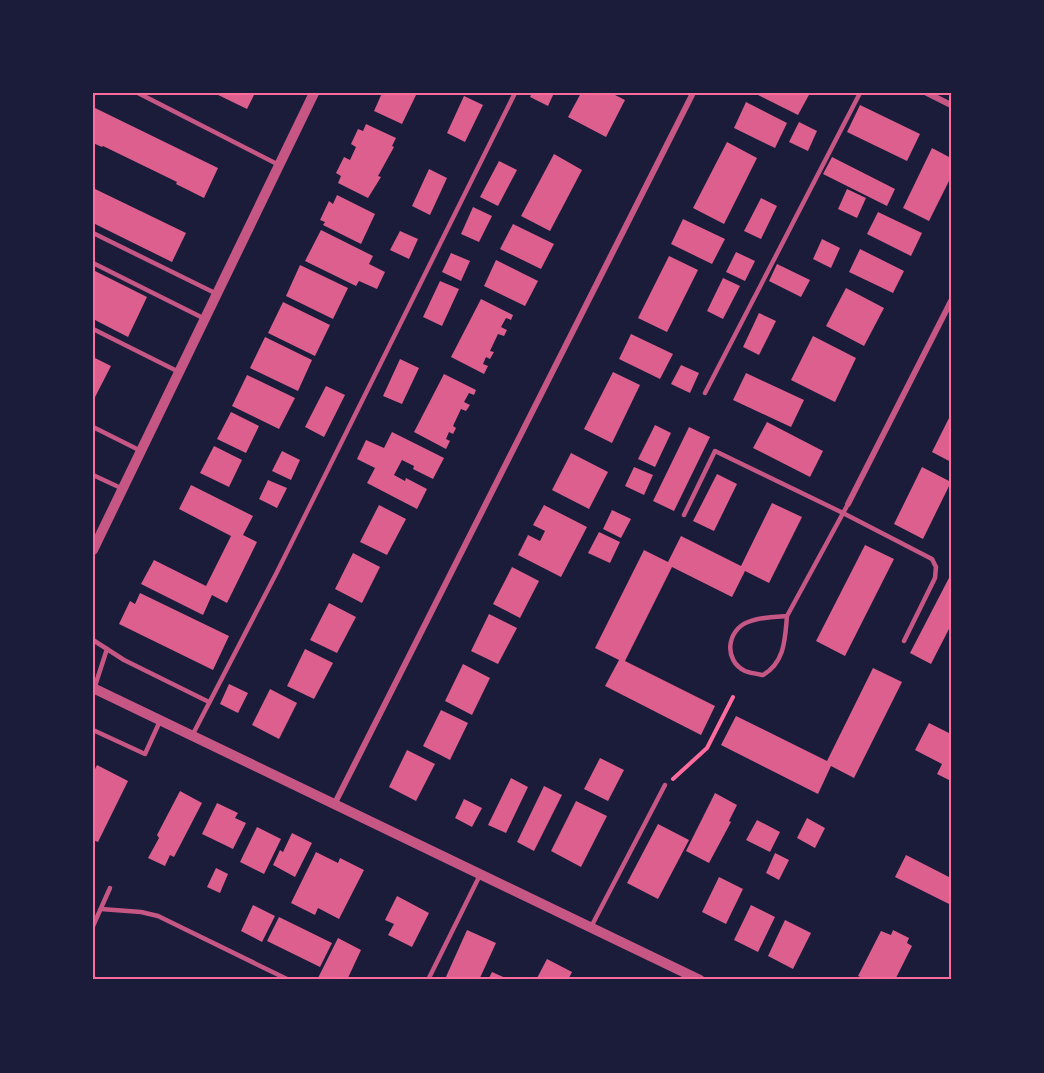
<svg xmlns="http://www.w3.org/2000/svg" width="1044" height="1073" viewBox="0 0 1044 1073" font-family="Helvetica,sans-serif">
	<style>
		.building { fill: #dd5f8e }
		.lines { fill: none; stroke-linecap: round; stroke-linejoin: round }
		.path { stroke: #ff6b9d; stroke-width: 4 }
		.service { stroke: #c65784; stroke-width: 4.5 }
		.minor { stroke: #c65784; stroke-width: 6 }
		.tertiary { stroke: #c65784; stroke-width: 10 }
		.neatline { fill: none; stroke: #ff6b9d; stroke-width: 2 }
	</style>
	<rect width="100%" height="100%" fill="#1b1b3a"/>
	<g class="building">
		<path d="M214 93H255L247 109Z"/>
		<path d="M382 93H417L402 124 374 111Z"/>
		<path d="M532 93H554L548 106 530 97Z"/>
		<path d="M581 93H611L625 100 606 137 568 117Z"/>
		<path d="M754 93H810L798 115Z"/>
		<path d="M464 96 483 105 465 142 447 133Z"/>
		<path d="M746 102 787 123 775 148 734 128Z"/>
		<path d="M860 105 920 134 907 161 847 132Z"/>
		<path d="M93 107 218 168 204 198 176 184 177 182 103 146 102 147 93 143Z"/>
		<path d="M799 122 817 131 808 151 789 142Z"/>
		<path d="M366 124 396 138 392 146 394 147 378 176 381 177 368 198 338 183 341 176 336 173 344 157 350 160 356 147 351 144 358 129 363 131Z"/>
		<path d="M727 142 757 158 724 224 693 208Z"/>
		<path d="M932 148 951 158V177L929 221 903 208Z"/>
		<path d="M554 154 582 170 550 231 521 216Z"/>
		<path d="M832 157 895 189 887 206 823 174Z"/>
		<path d="M499 161 517 170 498 206 480 197Z"/>
		<path d="M429 169 447 178 430 215 412 206Z"/>
		<path d="M93 188 186 233 172 262 93 223Z"/>
		<path d="M847 189 866 198 857 218 838 209Z"/>
		<path d="M337 195 375 214 361 244 323 225 325 222 320 220 329 201 333 204Z"/>
		<path d="M761 198 777 206 761 239 744 231Z"/>
		<path d="M473 207 492 216 479 242 461 234Z"/>
		<path d="M878 212 922 233 911 256 867 234Z"/>
		<path d="M683 219 725 239 712 264 671 244Z"/>
		<path d="M513 224 554 244 541 269 500 249Z"/>
		<path d="M321 230 373 256 369 264 385 272 377 289 359 281 356 286 305 261Z"/>
		<path d="M400 231 418 239 409 259 390 250Z"/>
		<path d="M822 239 840 248 831 268 813 259Z"/>
		<path d="M860 249 904 271 893 293 849 272Z"/>
		<path d="M736 252 755 261 745 281 726 272Z"/>
		<path d="M451 253 470 261 461 281 442 272Z"/>
		<path d="M669 256 698 270 667 332 638 318Z"/>
		<path d="M496 260 538 281 525 306 484 286Z"/>
		<path d="M777 264 810 280 801 297 769 281Z"/>
		<path d="M300 265 348 288 333 319 286 296Z"/>
		<path d="M93 270 147 297 128 337 93 319Z"/>
		<path d="M723 278 740 286 723 319 707 311Z"/>
		<path d="M440 281 459 289 442 326 423 317Z"/>
		<path d="M846 288 884 308 864 346 826 326Z"/>
		<path d="M481 299 513 315 511 320 506 318 501 327 507 330 504 336 498 334 490 351 494 352 490 359 486 357 483 364 488 366 484 374 451 357Z"/>
		<path d="M283 302 330 325 315 356 268 333Z"/>
		<path d="M759 313 776 321 759 355 743 347Z"/>
		<path d="M631 334 673 354 660 379 619 359Z"/>
		<path d="M813 336 856 358 835 402 791 380Z"/>
		<path d="M265 337 312 360 298 391 250 368Z"/>
		<path d="M93 357 111 366 93 401Z"/>
		<path d="M400 359 419 368 402 404 383 396Z"/>
		<path d="M681 365 699 373 690 393 671 384Z"/>
		<path d="M613 372 640 385 612 443 584 429Z"/>
		<path d="M746 373 804 400 791 427 733 400Z"/>
		<path d="M444 374 476 390 474 395 469 393 464 402 470 405 466 411 461 409 453 426 456 428 453 434 449 432 446 439 450 441 446 449 414 432Z"/>
		<path d="M247 375 295 398 279 429 232 406Z"/>
		<path d="M326 386 345 395 324 437 305 427Z"/>
		<path d="M231 412 259 426 246 453 217 439Z"/>
		<path d="M951 414V462L932 452Z"/>
		<path d="M767 422 823 451 810 477 753 448Z"/>
		<path d="M655 425 671 433 655 467 638 459Z"/>
		<path d="M689 427 710 437 674 511 653 501Z"/>
		<path d="M392 432 444 458 433 479 413 469 414 466 402 460 394 475 405 481 406 478 427 489 417 509 367 483 375 468 357 459 366 440 384 448Z"/>
		<path d="M214 446 242 460 229 487 200 473Z"/>
		<path d="M282 451 300 460 291 480 272 471Z"/>
		<path d="M571 453 608 472 589 509 552 490Z"/>
		<path d="M634 467 653 475 644 495 625 486Z"/>
		<path d="M922 467 951 482 923 539 894 524Z"/>
		<path d="M717 474 737 484 714 531 693 521Z"/>
		<path d="M268 480 287 488 277 508 259 499Z"/>
		<path d="M191 485 253 516 243 535 257 542 227 603 212 595 203 615 141 584 154 560 206 586 231 536 179 509Z"/>
		<path d="M772 503 802 517 769 583 745 571 732 597 672 567 625 661 715 706 701 735 605 686 619 660 595 648 644 550 668 562 681 536 741 566Z"/>
		<path d="M379 505 406 519 387 555 360 542Z"/>
		<path d="M544 505 587 527 561 577 518 555 528 535 540 541 545 531 533 525Z"/>
		<path d="M612 510 631 519 621 538 603 529Z"/>
		<path d="M599 532 620 542 610 563 588 553Z"/>
		<path d="M865 545 894 559 845 656 816 641Z"/>
		<path d="M353 553 380 567 362 603 335 589Z"/>
		<path d="M512 567 539 581 520 618 493 604Z"/>
		<path d="M951 574V625L931 664 910 653Z"/>
		<path d="M140 593 229 636 213 670 119 624 130 601 135 604Z"/>
		<path d="M329 603 356 617 337 653 310 640Z"/>
		<path d="M489 614 517 628 498 664 471 651Z"/>
		<path d="M305 649 333 663 314 699 287 686Z"/>
		<path d="M463 664 490 678 472 715 445 701Z"/>
		<path d="M873 668 902 682 854 778 831 766 818 794 721 745 736 716 827 761Z"/>
		<path d="M229 684 248 693 238 713 220 704Z"/>
		<path d="M270 689 297 703 279 739 252 725Z"/>
		<path d="M441 710 468 723 450 760 423 746Z"/>
		<path d="M929 723 951 734V781L937 774 942 764 915 750Z"/>
		<path d="M407 750 435 764 416 801 389 787Z"/>
		<path d="M600 758 624 770 608 801 584 789Z"/>
		<path d="M97 765 128 781 98 842 93 840V773Z"/>
		<path d="M511 778 528 787 506 833 488 825Z"/>
		<path d="M544 786 562 795 534 851 517 842Z"/>
		<path d="M180 791 202 803 174 857 170 855 165 866 148 858 159 838 157 835Z"/>
		<path d="M715 793 737 805 729 821 731 822 709 863 686 851Z"/>
		<path d="M464 799 482 808 472 827 455 818Z"/>
		<path d="M576 801 607 816 581 867 551 851Z"/>
		<path d="M217 803 238 813 235 818 246 823 233 849 202 834Z"/>
		<path d="M807 818 825 828 815 848 797 838Z"/>
		<path d="M757 820 780 832 770 852 746 840Z"/>
		<path d="M658 824 689 840 658 899 627 883Z"/>
		<path d="M257 827 281 839 264 874 240 862Z"/>
		<path d="M292 833 312 843 295 877 273 865 280 850 283 852Z"/>
		<path d="M316 852 338 863 340 858 364 870 339 919 318 908 315 915 291 903Z"/>
		<path d="M775 853 789 860 779 880 766 873Z"/>
		<path d="M906 855 951 878V905L895 877Z"/>
		<path d="M216 868 228 874 220 893 207 887Z"/>
		<path d="M719 877 743 889 726 924 702 912Z"/>
		<path d="M397 896 429 913 412 947 388 935 394 924 385 920Z"/>
		<path d="M253 905 275 916 262 942 241 931Z"/>
		<path d="M751 905 775 917 758 952 734 940Z"/>
		<path d="M279 917 332 943 320 967 267 941Z"/>
		<path d="M785 920 811 933 793 969 768 956Z"/>
		<path d="M467 930 496 943 479 980H447L445 979Z"/>
		<path d="M893 930 909 938 907 943 912 946 895 980H867L858 976 881 931 891 935Z"/>
		<path d="M338 938 361 950 347 980H317Z"/>
		<path d="M547 959 572 972 568 980H536Z"/>
		<path d="M492 972 510 980H488Z"/>
	</g>
	<g class="lines">
		<path class="path" d="M673 779 707 748 733 697"/>
		<g class="service">
			<path d="M138 93 279 165"/>
			<path d="M93 233 217 294"/>
			<path d="M93 263 205 319"/>
			<path d="M93 329 179 372"/>
			<path d="M705 393 860 93"/>
			<path d="M93 427 141 451"/>
			<path d="M93 475 123 489"/>
			<path d="M684 515 715 451 843 513 932 559 936 567 935 578 904 641"/>
			<path d="M787 616C785 639 785 662 763 675 757 674 750 673 745 671 723 660 727 630 748 622 760 617 774 617 787 616L848 504"/>
			<path d="M93 640 124 660 209 702"/>
			<path d="M94 689 107 649"/>
			<path d="M93 730 145 754 160 721"/>
			<path d="M193 734 277 572 515 93"/>
			<path d="M101 909 141 912 158 916 289 980"/>
			<path d="M93 926 110 888"/>
			<path d="M591 927 665 785"/>
			<path d="M428 980 480 875"/>
		</g>
		<g class="minor">
			<path d="M927 93 951 105"/>
			<path d="M848 504 951 301"/>
			<path d="M335 803 693 93"/>
		</g>
		<g class="tertiary">
			<path d="M93 550 314 93"/>
			<path d="M93 688 700 980"/>
		</g>
	</g>
	<rect width="1044" height="1073" fill="none" stroke="#1b1b3a" stroke-width="189"/>
	<rect x="94" y="94" width="856" height="884" class="neatline"/>
</svg>
